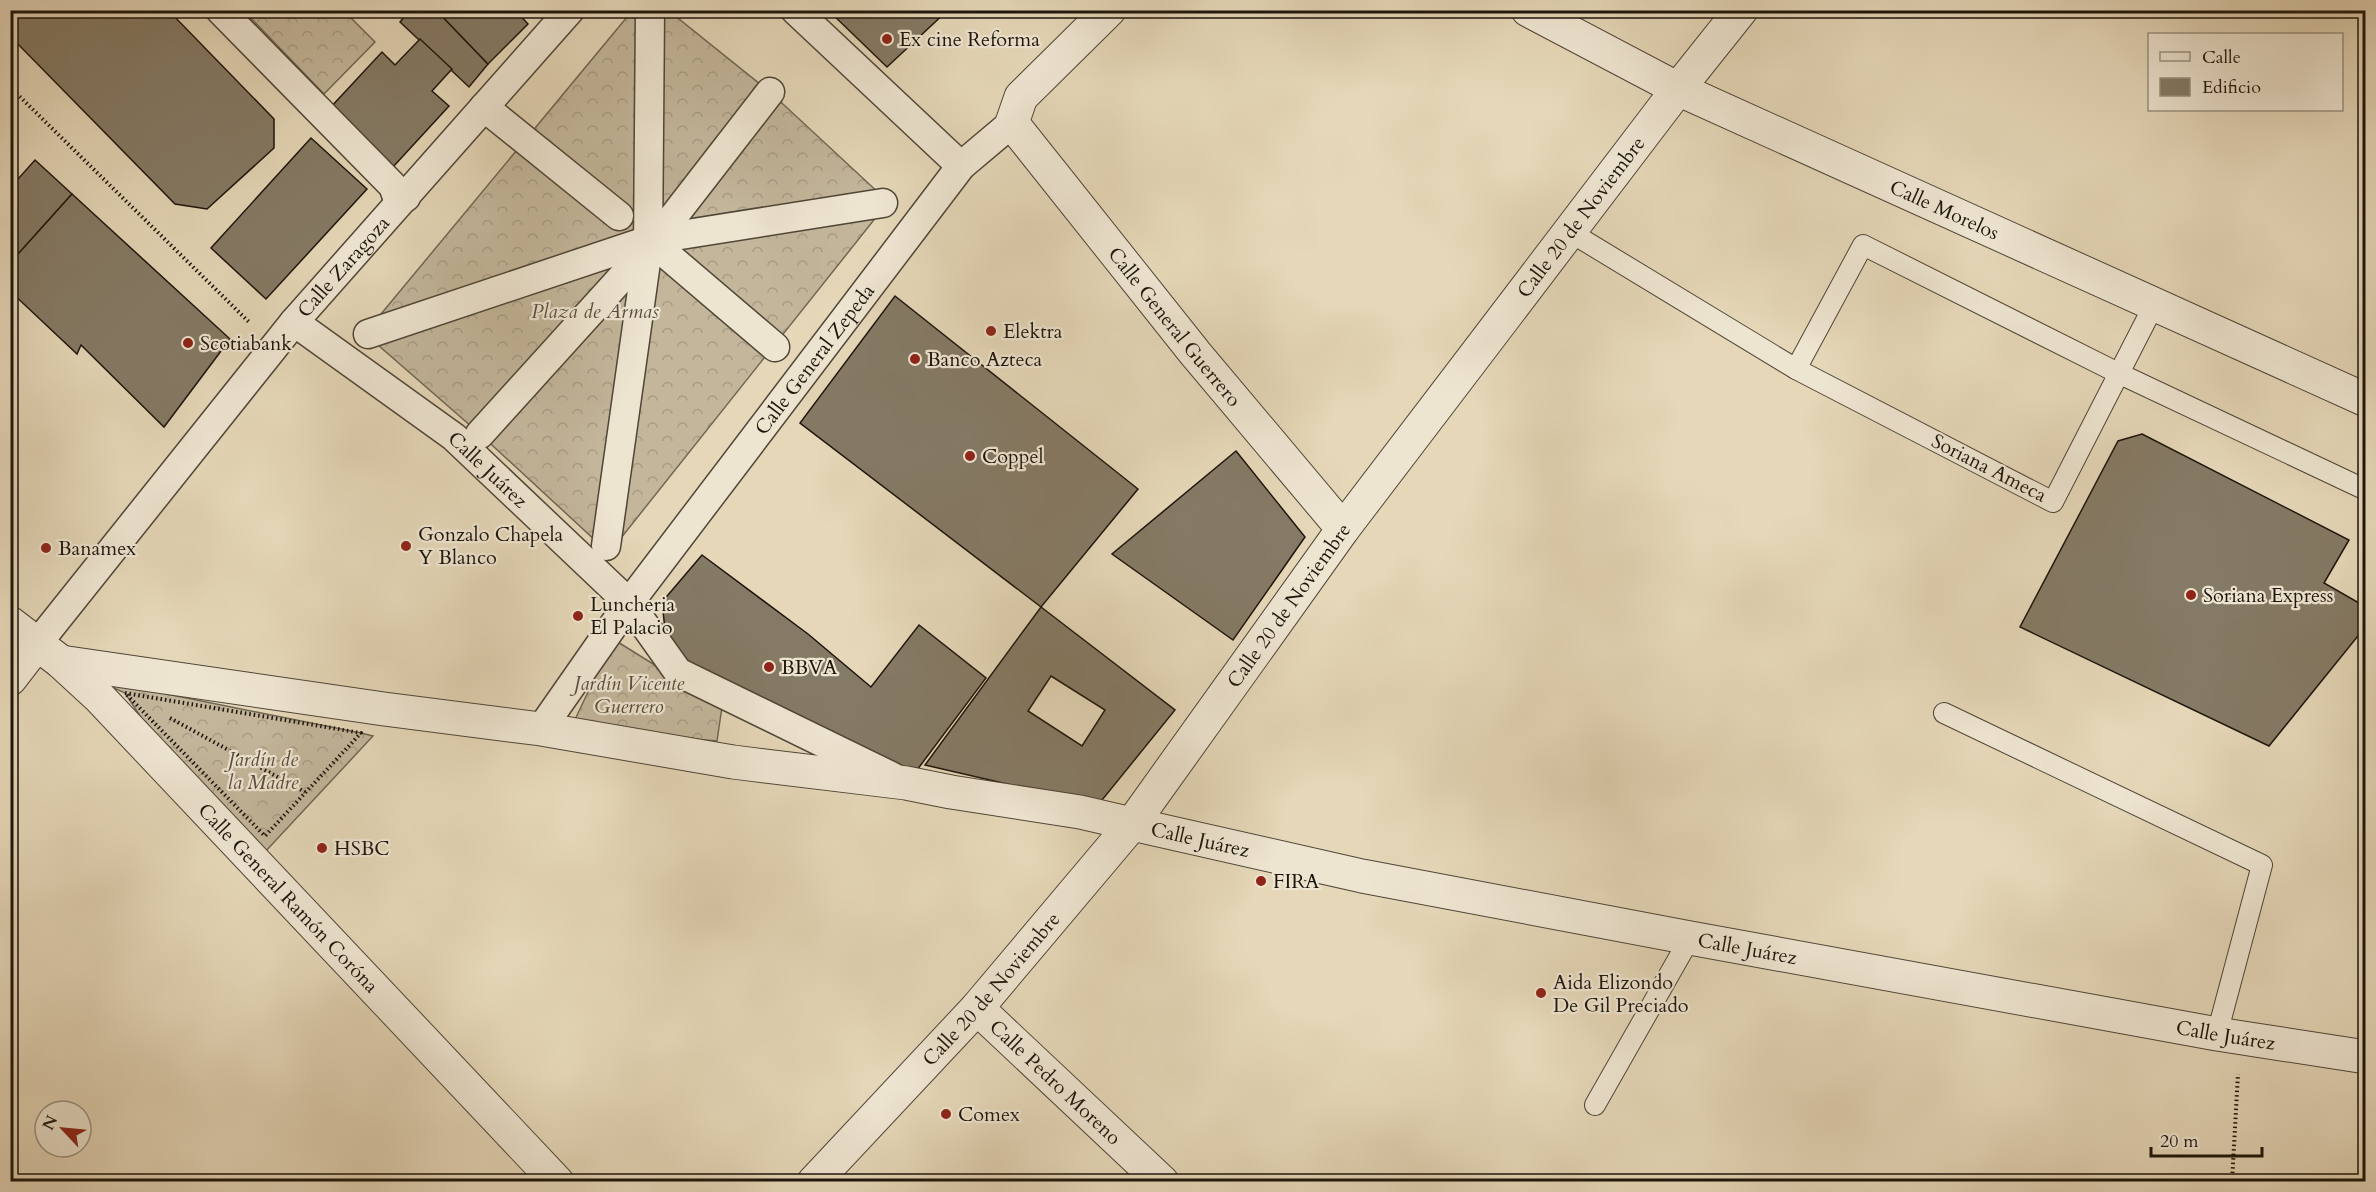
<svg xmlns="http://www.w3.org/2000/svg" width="2376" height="1192" viewBox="0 0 2376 1192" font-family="Cardo,serif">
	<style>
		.forest { fill: url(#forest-crowns); stroke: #706654; stroke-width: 1.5 }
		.building { fill: #857a65; stroke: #1d150c; stroke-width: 1.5; fill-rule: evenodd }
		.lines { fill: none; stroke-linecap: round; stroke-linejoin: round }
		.service-casing { stroke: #4f4637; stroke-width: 22 }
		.pedestrian-casing { stroke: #4f4637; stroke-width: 31 }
		.minor-casing { stroke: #4f4637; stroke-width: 35 }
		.tertiary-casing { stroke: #4f4637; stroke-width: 35 }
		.path { stroke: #1d150c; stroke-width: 4; stroke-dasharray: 1.5 3; stroke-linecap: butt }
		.service { stroke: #eee5d1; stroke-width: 20 }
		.pedestrian { stroke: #eee5d1; stroke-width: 28 }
		.minor { stroke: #eee5d1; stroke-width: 33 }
		.tertiary { stroke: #eee5d1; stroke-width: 33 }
		.poi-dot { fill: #8f2418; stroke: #eee5d1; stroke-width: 2 }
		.labels { text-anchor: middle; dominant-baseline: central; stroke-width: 4.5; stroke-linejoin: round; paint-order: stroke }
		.poi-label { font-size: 20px; fill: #1d150c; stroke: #eee5d1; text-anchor: start }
		.street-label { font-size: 20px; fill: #1d150c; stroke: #eee5d1 }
		.park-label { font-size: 20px; font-style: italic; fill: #574d3e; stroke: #eee5d1 }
	</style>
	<defs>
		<pattern id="forest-crowns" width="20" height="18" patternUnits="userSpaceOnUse" patternTransform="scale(1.5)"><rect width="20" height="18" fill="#c3b69b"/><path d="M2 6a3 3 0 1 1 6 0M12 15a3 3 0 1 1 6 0" fill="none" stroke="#a79c84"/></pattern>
	</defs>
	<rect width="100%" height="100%" fill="#e5d7b8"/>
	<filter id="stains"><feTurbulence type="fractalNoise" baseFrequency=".00333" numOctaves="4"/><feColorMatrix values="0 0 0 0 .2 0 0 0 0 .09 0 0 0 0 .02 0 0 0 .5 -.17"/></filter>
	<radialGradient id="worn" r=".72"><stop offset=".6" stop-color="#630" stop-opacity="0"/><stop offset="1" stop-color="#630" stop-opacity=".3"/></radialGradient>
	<g class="forest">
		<path d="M244 11H344L375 42 324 94Z"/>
		<path d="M632 11H669L770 92 881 195V211L617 543 597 542 480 434 370 338 367 331Z"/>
		<path d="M613 639 722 707 717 741 571 728Z"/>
		<path d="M97 680 361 733 373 736 264 853 158 743 125 693Z"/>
	</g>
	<g class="building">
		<path d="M10 10H168L274 119V148L207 209 175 204 10 36Z"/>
		<path d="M410 10H436L488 64 469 87 400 22Z"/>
		<path d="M436 10H515L528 24 488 64Z"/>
		<path d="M828 10H948L887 67Z"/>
		<path d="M420 39 452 69 432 91 449 106 393 167 330 108 382 52 395 65Z"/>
		<path d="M311 138 367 189 266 299 211 248Z"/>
		<path d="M35 160 72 194 10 263V188Z"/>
		<path d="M72 194 230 339 164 427 81 345 77 354 10 291V263Z"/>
		<path d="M895 296 1138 489 1041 607 800 423Z"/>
		<path d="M2142 434 2349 540 2324 583 2366 607V626L2269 746 2020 627 2118 441Z"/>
		<path d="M1236 451 1305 537 1233 640 1112 554Z"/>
		<path d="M702 555 808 634 871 687 919 625 986 678 914 774 668 656 662 602Z"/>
		<path d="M1041 607 1175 710 1098 805 925 765ZM1051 676 1105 710 1082 746 1028 711Z"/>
	</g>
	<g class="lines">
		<defs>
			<g id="service">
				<path d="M1570 232 1796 369 2053 502 2155 303"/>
				<path d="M1796 369 1863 245 2118 373 2366 490"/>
				<path d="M1944 713 2262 865 2217 1034"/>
				<path d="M1595 1105 1690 938"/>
			</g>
			<g id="pedestrian">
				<path d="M220 10 393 186 397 197H406"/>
				<path d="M795 10 961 166"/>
				<path d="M484 107 619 216"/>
				<path d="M653 243 775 347"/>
				<path id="s1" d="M294 322 454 437 629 603 678 672 893 777"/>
				<path d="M368 334 649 240 883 203"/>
				<path d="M480 434 653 243 770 92"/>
				<path d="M606 546 648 248 650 10"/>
				<path id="s2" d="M37 644 294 322 570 10"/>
				<path id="s3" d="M541 729 629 603 961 166 1012 123"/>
			</g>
			<g id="minor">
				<path id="s4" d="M1109 10 1021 97 1012 123 1195 353 1343 529"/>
				<path id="s5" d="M1528 10 1678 89 2366 400"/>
				<path d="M61 662 384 709 541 729 733 762 906 783 951 792 1080 812 1132 824"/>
				<path d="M10 679 37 644"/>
				<path id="s6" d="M977 1008 1162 1182"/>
			</g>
			<g id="tertiary">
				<path id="s7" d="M10 623 61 662 98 696 557 1182"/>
				<path id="s8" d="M1132 824 1362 876 1690 938 2217 1034 2366 1057"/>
				<path id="s9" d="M814 1182 977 1008 1132 824 1343 529 1678 89 1741 10"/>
			</g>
		</defs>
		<use href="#service" class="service-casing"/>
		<use href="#pedestrian" class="pedestrian-casing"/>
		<use href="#minor" class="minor-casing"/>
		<use href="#tertiary" class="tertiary-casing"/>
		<g class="path">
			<path d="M10 87 250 323"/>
			<path d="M125 693 361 733 265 836Z"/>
			<path d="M170 718 305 792"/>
			<path d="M2232 1182 2238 1074"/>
		</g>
		<use href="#service" class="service"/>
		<use href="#pedestrian" class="pedestrian"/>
		<use href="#minor" class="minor"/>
		<use href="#tertiary" class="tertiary"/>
	</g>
	<g class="poi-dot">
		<circle cx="887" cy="39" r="6"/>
		<circle cx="991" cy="331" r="6"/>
		<circle cx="188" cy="343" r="6"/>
		<circle cx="915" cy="359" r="6"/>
		<circle cx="970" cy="456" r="6"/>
		<circle cx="406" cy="546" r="6"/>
		<circle cx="46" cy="548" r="6"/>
		<circle cx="2191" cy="595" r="6"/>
		<circle cx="578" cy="616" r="6"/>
		<circle cx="769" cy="667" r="6"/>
		<circle cx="322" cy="848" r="6"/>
		<circle cx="1261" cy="881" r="6"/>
		<circle cx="1541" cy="993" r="6"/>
		<circle cx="946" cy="1114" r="6"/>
	</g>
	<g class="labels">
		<g class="poi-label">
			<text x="899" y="39">Ex cine Reforma</text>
			<text x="1003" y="331">Elektra</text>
			<text x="200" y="343">Scotiabank</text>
			<text x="927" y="359">Banco Azteca</text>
			<text x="982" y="456">Coppel</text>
			<text x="418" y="534">Gonzalo Chapela<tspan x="418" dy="23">Y Blanco</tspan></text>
			<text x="58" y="548">Banamex</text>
			<text x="2203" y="595">Soriana Express</text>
			<text x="590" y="604">Luncheria<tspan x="590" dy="23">El Palacio</tspan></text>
			<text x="781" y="667">BBVA</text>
			<text x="334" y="848">HSBC</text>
			<text x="1273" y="881">FIRA</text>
			<text x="1553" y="982">Aida Elizondo<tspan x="1553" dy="23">De Gil Preciado</tspan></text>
			<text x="958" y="1114">Comex</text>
		</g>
		<g class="street-label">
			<text stroke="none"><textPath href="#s5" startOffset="462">Calle Morelos</textPath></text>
			<text stroke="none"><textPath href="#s9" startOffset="1234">Calle 20 de Noviembre</textPath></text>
			<text stroke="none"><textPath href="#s2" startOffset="486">Calle Zaragoza</textPath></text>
			<text stroke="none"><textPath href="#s4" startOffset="412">Calle General Guerrero</textPath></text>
			<text stroke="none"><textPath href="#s3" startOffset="460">Calle General Zepeda</textPath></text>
			<text transform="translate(1989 468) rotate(27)">Soriana Ameca</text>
			<text stroke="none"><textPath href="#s1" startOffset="244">Calle Juárez</textPath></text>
			<text stroke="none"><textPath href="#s9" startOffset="748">Calle 20 de Noviembre</textPath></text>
			<text stroke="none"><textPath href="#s8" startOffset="70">Calle Juárez</textPath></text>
			<text stroke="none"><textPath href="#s7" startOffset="392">Calle General Ramón Coróna</textPath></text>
			<text stroke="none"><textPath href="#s8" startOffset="628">Calle Juárez</textPath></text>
			<text stroke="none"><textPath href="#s9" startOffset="262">Calle 20 de Noviembre</textPath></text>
			<text stroke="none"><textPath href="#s8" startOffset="1114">Calle Juárez</textPath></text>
			<text stroke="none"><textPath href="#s6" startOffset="108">Calle Pedro Moreno</textPath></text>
		</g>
		<g class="park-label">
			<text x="595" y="311">Plaza de Armas</text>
			<text x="629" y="683">Jardín Vicente<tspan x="629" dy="23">Guerrero</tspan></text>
			<text x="263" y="759">Jardín de<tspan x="263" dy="23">la Madre</tspan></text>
		</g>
	</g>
	<rect width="2376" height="1192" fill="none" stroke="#e5d7b8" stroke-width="36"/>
	<rect x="12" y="12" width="2352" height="1168" fill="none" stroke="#1d150c" stroke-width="3"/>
	<rect x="18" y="18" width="2340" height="1156" fill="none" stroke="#1d150c" stroke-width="1.5"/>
	<rect x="2148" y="33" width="195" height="78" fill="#eee5d1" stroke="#9a9282" stroke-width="1.5"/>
	<rect x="2160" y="52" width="30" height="9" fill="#eee5d1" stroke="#9a9282" stroke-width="1.5"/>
	<text x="2202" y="63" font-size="18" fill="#1d150c">Calle</text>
	<rect x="2160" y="78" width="30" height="18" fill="#857a65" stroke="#9a9282" stroke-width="1.5"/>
	<text x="2202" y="93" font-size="18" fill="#1d150c">Edificio</text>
	<g transform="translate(63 1129) rotate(296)"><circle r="28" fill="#eee5d1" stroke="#9a9282" stroke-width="1.5"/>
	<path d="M0-4.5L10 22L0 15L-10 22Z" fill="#8f2418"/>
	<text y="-9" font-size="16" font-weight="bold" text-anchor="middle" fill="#1d150c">N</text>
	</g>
	<path d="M2151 1147v9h111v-9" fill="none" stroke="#1d150c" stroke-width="3"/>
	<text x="2160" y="1147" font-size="18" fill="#1d150c" stroke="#eee5d1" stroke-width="4.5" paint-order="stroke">20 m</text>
	<rect width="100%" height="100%" filter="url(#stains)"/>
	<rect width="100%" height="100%" fill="url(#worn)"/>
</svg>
